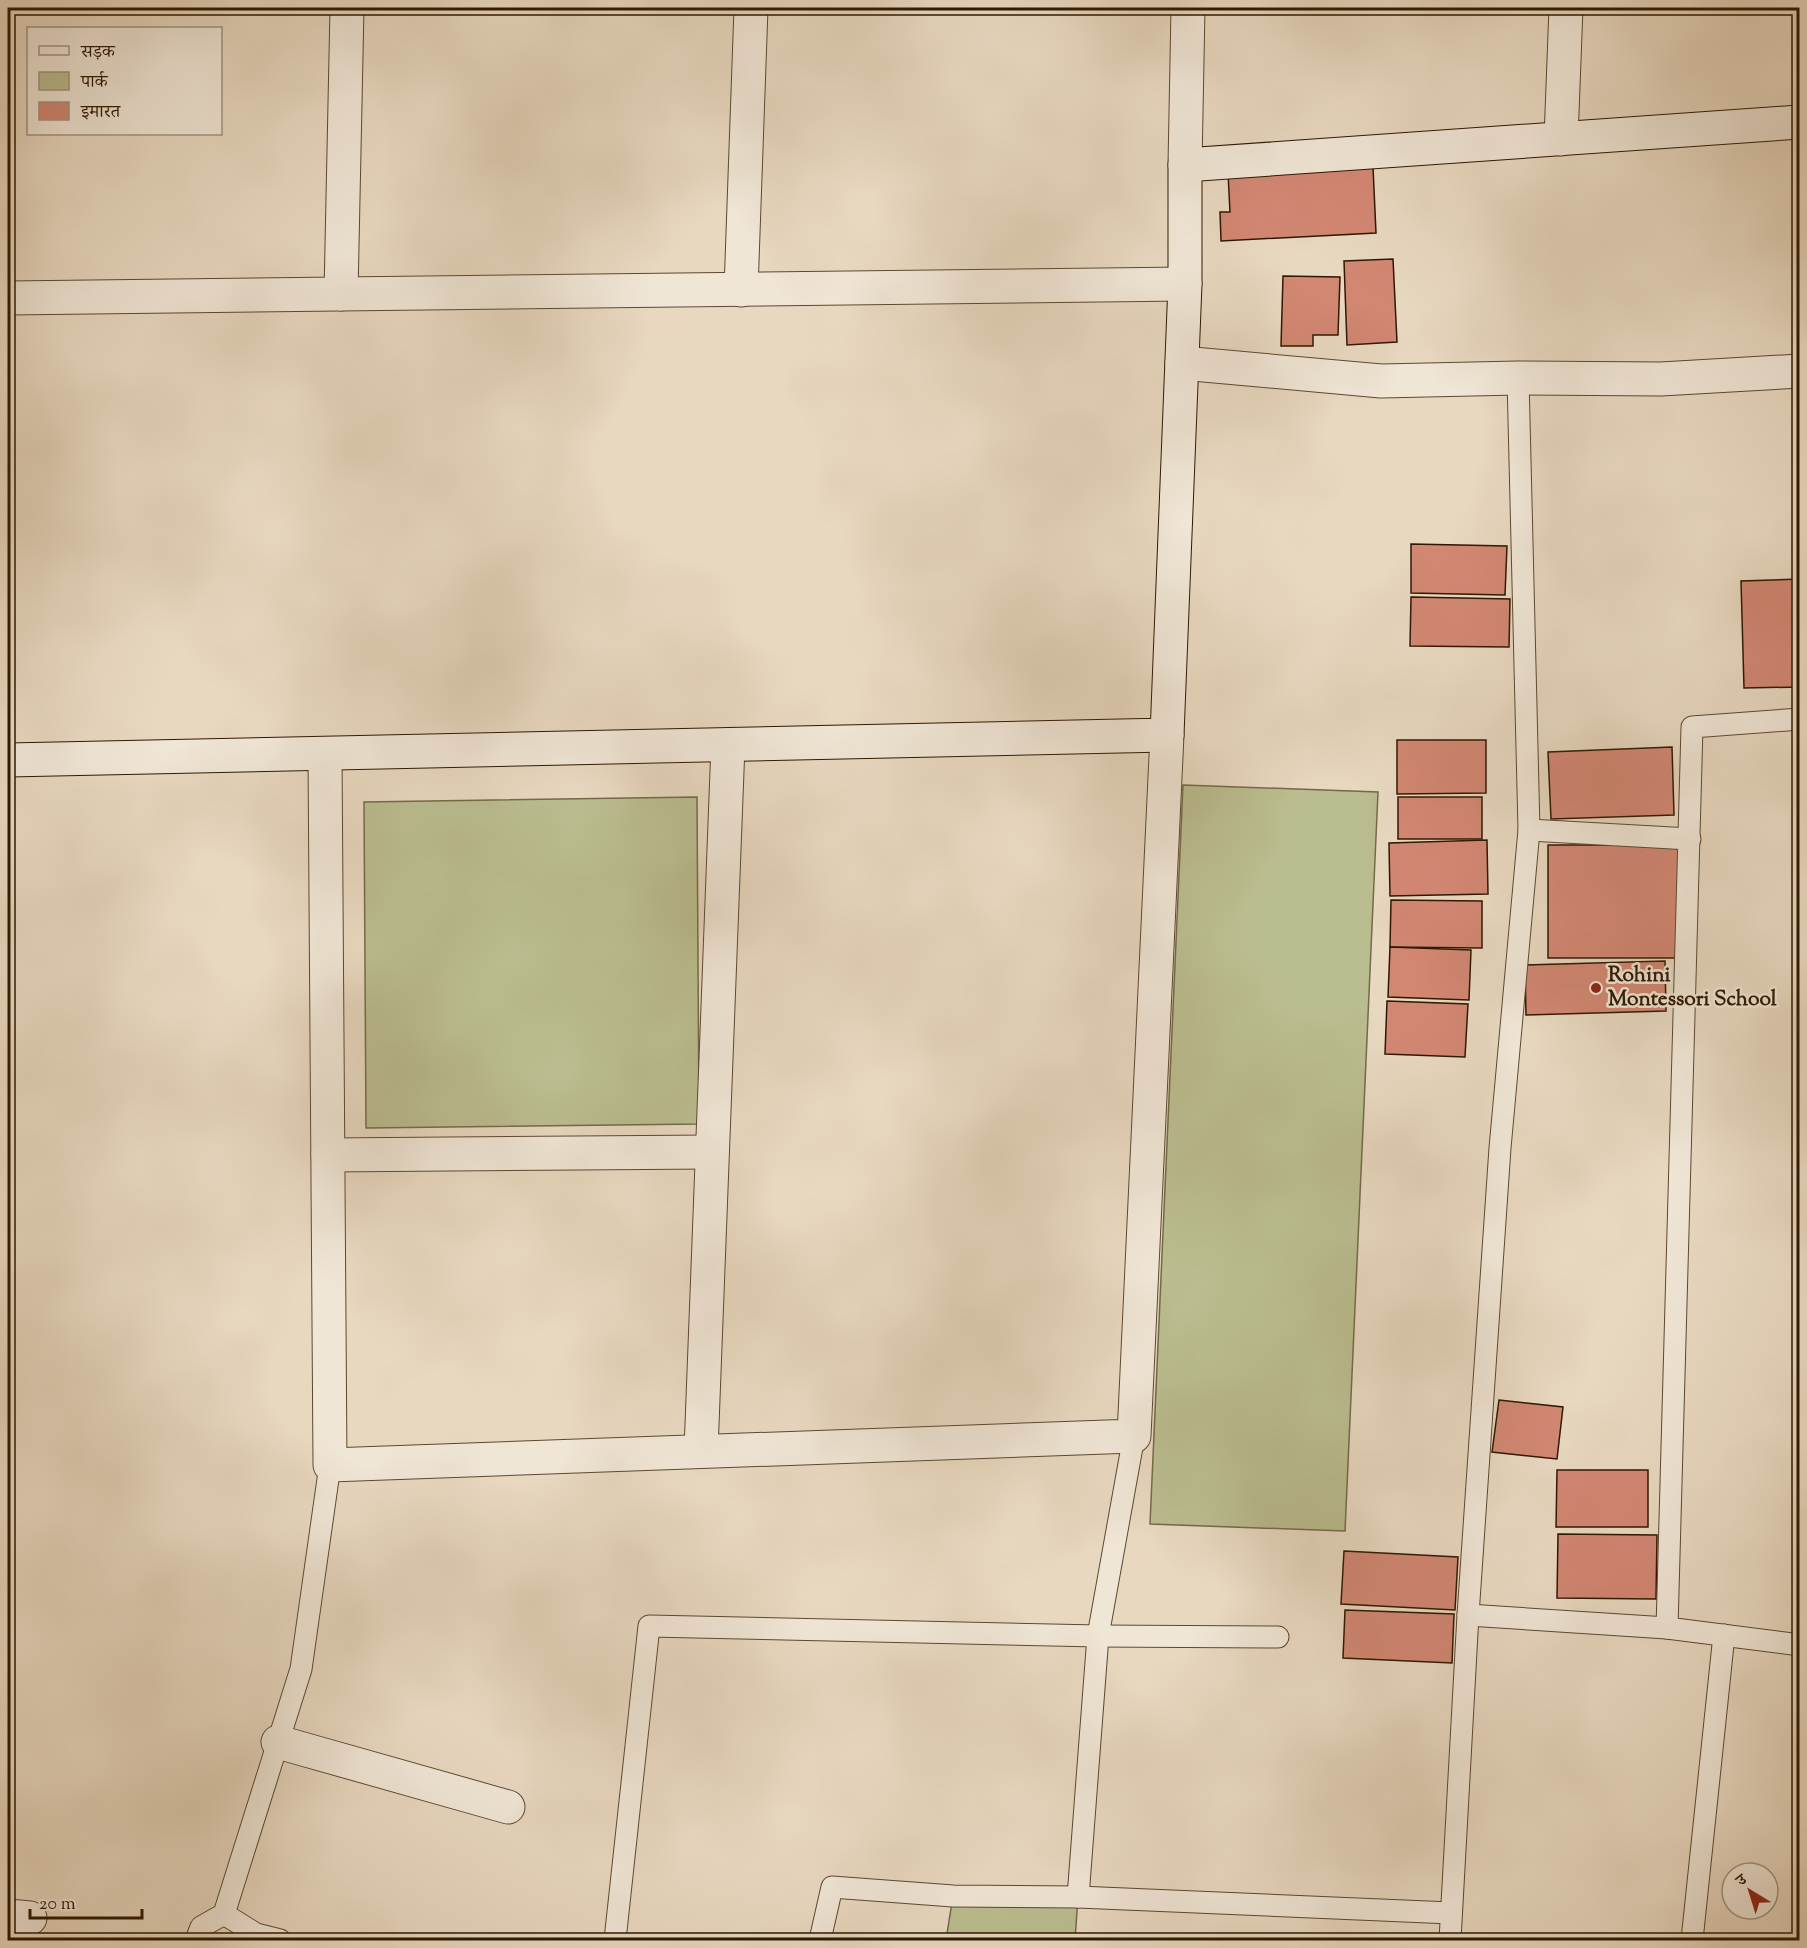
<svg xmlns="http://www.w3.org/2000/svg" width="1807" height="1948" viewBox="0 0 1807 1948" font-family="'Sorts Mill Goudy','Noto Serif Devanagari',serif">
	<style>
		.green { fill: #babd8f; stroke: #746a48; stroke-width: 1.5 }
		.building { fill: #d28773; stroke: #2e1800; stroke-width: 1.5 }
		.lines { fill: none; stroke-linecap: round; stroke-linejoin: round }
		.lane-casing { stroke: #5c4830; stroke-width: 23 }
		.street-casing { stroke: #5c4830; stroke-width: 35 }
		.secondary-casing { stroke: #2e1800; stroke-width: 35 }
		.lane { stroke: #f0e6d6; stroke-width: 21 }
		.street { stroke: #f0e6d6; stroke-width: 33 }
		.secondary { stroke: #f0e6d6; stroke-width: 33 }
		.poi-dot { fill: #8f2418; stroke: #f0e6d6; stroke-width: 2 }
		.labels { text-anchor: middle; dominant-baseline: central; stroke-width: 5; stroke-linejoin: round; paint-order: stroke }
		.poi-label { font-size: 21px; font-weight: bold; fill: #2e1800; stroke: #f0e6d6; text-anchor: start }
	</style>
	<rect width="100%" height="100%" fill="#e8d8c0"/>
	<filter id="stains"><feTurbulence type="fractalNoise" baseFrequency=".00333" numOctaves="4"/><feColorMatrix values="0 0 0 0 .2 0 0 0 0 .09 0 0 0 0 .02 0 0 0 .5 -.17"/></filter>
	<radialGradient id="worn" r=".72"><stop offset=".6" stop-color="#630" stop-opacity="0"/><stop offset="1" stop-color="#630" stop-opacity=".3"/></radialGradient>
	<g class="green">
		<path d="M1183 785 1378 792 1345 1531 1150 1524Z"/>
		<path d="M697 797 699 1124 366 1128 364 802Z"/>
		<path d="M953 1896 1078 1897 1075 1940H946Z"/>
	</g>
	<g class="building">
		<path d="M1373 167 1376 233 1221 241 1220 212H1230L1228 173Z"/>
		<path d="M1393 259 1397 342 1347 345 1344 261Z"/>
		<path d="M1283 276 1340 277 1338 335H1313V346H1281Z"/>
		<path d="M1411 544 1507 546 1505 595 1411 593Z"/>
		<path d="M1800 579V687L1744 688 1741 581Z"/>
		<path d="M1411 597 1510 599 1509 647 1410 646Z"/>
		<path d="M1397 740H1486V793L1397 794Z"/>
		<path d="M1672 747 1674 815 1551 819 1548 752Z"/>
		<rect x="1398" y="797" width="84" height="42"/>
		<path d="M1487 840 1488 894 1390 896 1389 843Z"/>
		<path d="M1548 845H1682L1681 958H1548Z"/>
		<path d="M1391 900 1482 901V948L1390 947Z"/>
		<path d="M1390 947 1471 950 1469 1000 1388 997Z"/>
		<path d="M1665 961 1666 1011 1526 1015 1525 965Z"/>
		<path d="M1387 1001 1468 1004 1465 1057 1385 1054Z"/>
		<path d="M1499 1400 1563 1407 1557 1459 1492 1452Z"/>
		<path d="M1557 1470H1648V1527H1556Z"/>
		<path d="M1558 1534 1657 1535 1656 1599 1557 1598Z"/>
		<path d="M1344 1551 1458 1557 1455 1610 1341 1604Z"/>
		<path d="M1345 1610 1454 1614 1452 1663 1343 1658Z"/>
	</g>
	<g class="lines">
		<defs>
			<g id="lane">
				<path d="M1529 830 1690 839"/>
				<path d="M1468 1615 1667 1628 1800 1645"/>
				<path d="M1667 1628 1692 727 1800 719"/>
				<path d="M1078 1897 1098 1636 1134 1436"/>
				<path d="M224 1914 256 1934 280 1940"/>
				<path d="M196 1940 201 1927 224 1914 301 1669 330 1465"/>
				<path d="M615 1940 649 1626 1098 1636 1278 1637"/>
				<path d="M820 1940 832 1887 953 1896 1078 1897 1451 1913"/>
				<path d="M1450 1940 1468 1615 1500 1148 1529 830 1518 378"/>
				<path d="M1692 1940 1724 1635"/>
			</g>
			<g id="street">
				<path d="M1561 139 1566 8"/>
				<path d="M1185 165 1188 8"/>
				<path d="M741 290 751 8"/>
				<path d="M341 294 347 8"/>
				<path d="M8 298 1185 284"/>
				<path d="M1182 363 1381 381 1518 378 1661 379 1800 371"/>
				<path d="M325 754 330 1465 1134 1436 1167 735"/>
				<path d="M328 1155 712 1152"/>
				<path d="M701 1451 728 745"/>
				<path d="M278 1742 508 1807"/>
				<path d="M8 1916 30 1918"/>
			</g>
			<path id="secondary" d="M8 760 1167 735 1185 284V165L1800 122"/>
		</defs>
		<use href="#lane" class="lane-casing"/>
		<use href="#street" class="street-casing"/>
		<use href="#secondary" class="secondary-casing"/>
		<use href="#lane" class="lane"/>
		<use href="#street" class="street"/>
		<use href="#secondary" class="secondary"/>
	</g>
	<circle class="poi-dot" cx="1596" cy="988" r="6"/>
	<g class="labels">
		<g class="poi-label">
			<text x="1608" y="976">Rohini<tspan x="1608" dy="24">Montessori School</tspan></text>
		</g>
	</g>
	<rect width="1807" height="1948" fill="none" stroke="#e8d8c0" stroke-width="30"/>
	<rect x="9" y="9" width="1789" height="1930" fill="none" stroke="#2e1800" stroke-width="3"/>
	<rect x="15" y="15" width="1777" height="1918" fill="none" stroke="#2e1800" stroke-width="1.5"/>
	<rect x="27" y="27" width="195" height="108" fill="#f0e6d6" stroke="#a29480" stroke-width="1.5"/>
	<rect x="39" y="46" width="30" height="9" fill="#f0e6d6" stroke="#a29480" stroke-width="1.5"/>
	<text x="81" y="57" font-size="18" fill="#2e1800">सड़क</text>
	<rect x="39" y="72" width="30" height="18" fill="#babd8f" stroke="#a29480" stroke-width="1.5"/>
	<text x="81" y="87" font-size="18" fill="#2e1800">पार्क</text>
	<rect x="39" y="102" width="30" height="18" fill="#d28773" stroke="#a29480" stroke-width="1.5"/>
	<text x="81" y="117" font-size="18" fill="#2e1800">इमारत</text>
	<g transform="translate(1750 1891) rotate(322)"><circle r="28" fill="#f0e6d6" stroke="#a29480" stroke-width="1.5"/>
	<path d="M0-4.5L10 22L0 15L-10 22Z" fill="#8f2418"/>
	<text y="-9" font-size="16" font-weight="bold" text-anchor="middle" fill="#2e1800">उ</text>
	</g>
	<path d="M30 1909v9h112v-9" fill="none" stroke="#2e1800" stroke-width="3"/>
	<text x="39" y="1909" font-size="18" fill="#2e1800" stroke="#f0e6d6" stroke-width="4.5" paint-order="stroke">20 m</text>
	<rect width="100%" height="100%" filter="url(#stains)"/>
	<rect width="100%" height="100%" fill="url(#worn)"/>
</svg>
